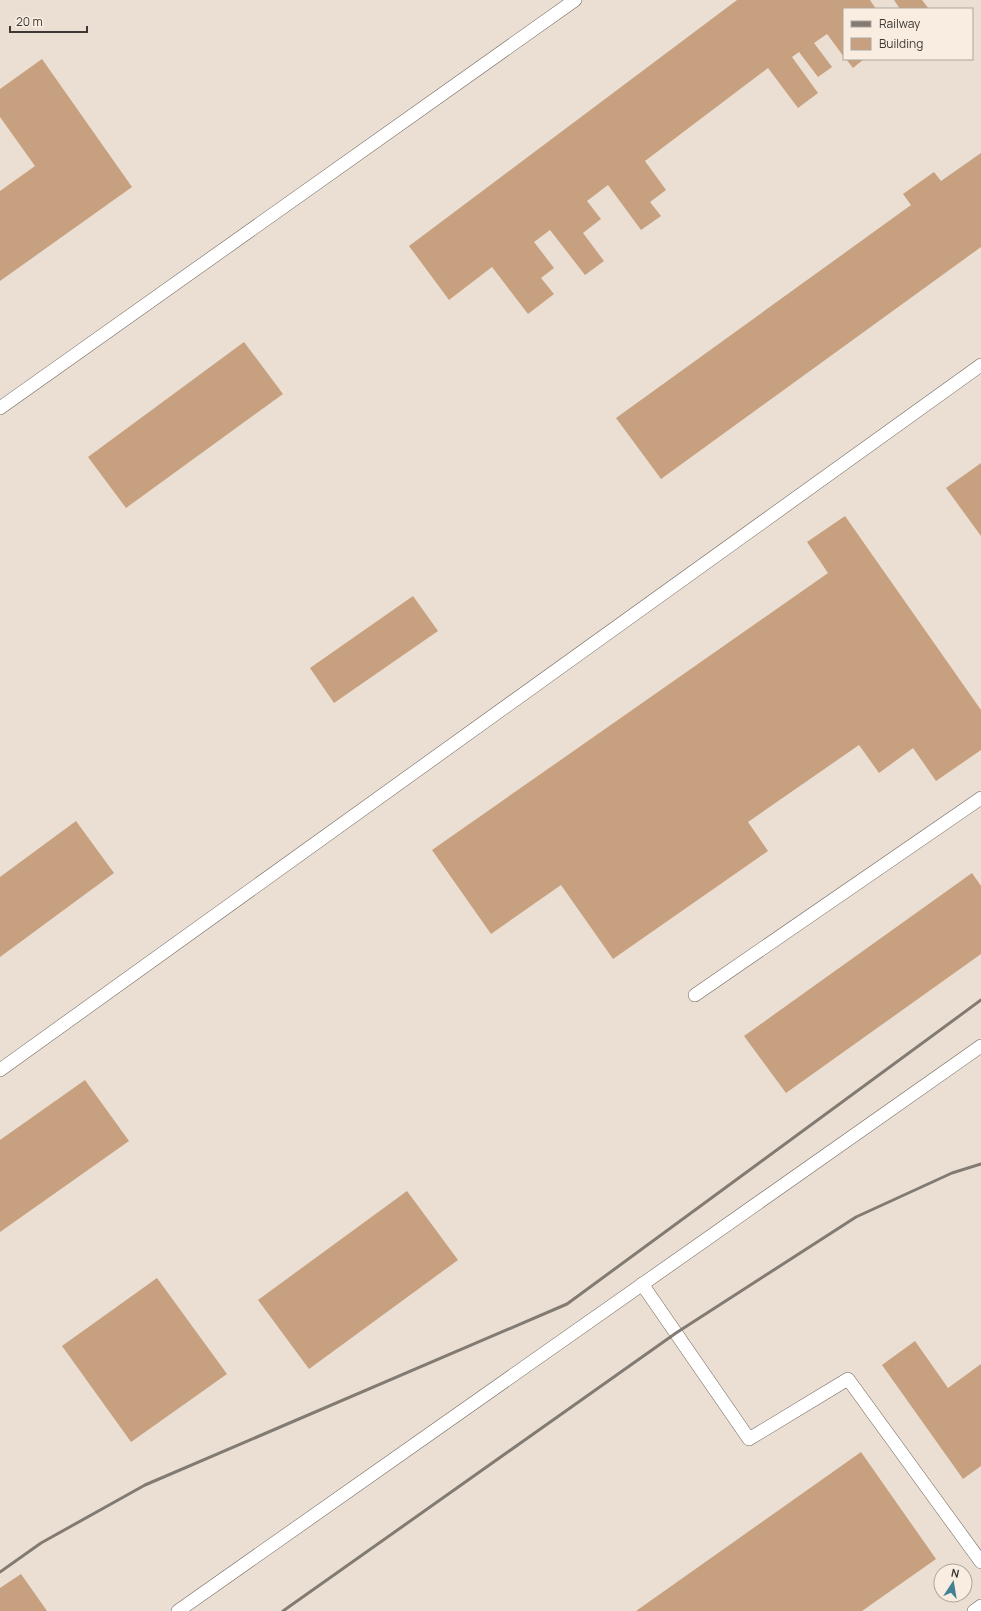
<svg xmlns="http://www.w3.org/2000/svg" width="981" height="1611" viewBox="0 0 981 1611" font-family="Manrope,sans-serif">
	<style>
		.building { fill: #c7a07f }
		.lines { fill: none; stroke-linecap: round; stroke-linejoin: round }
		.lane-casing { stroke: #6f655b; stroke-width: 14 }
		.lane { stroke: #fff; stroke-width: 13 }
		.rail { stroke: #827b73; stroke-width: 3 }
	</style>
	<rect width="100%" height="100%" fill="#ebdfd3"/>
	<g class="building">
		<path d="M737 0H870L876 9H844V57L827 34 814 43 832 67 818 77 799 52 792 57 818 93 798 108 768 68 645 161 666 190 650 202 661 216 641 230 608 185 587 201 601 219 583 233 604 261 585 275 550 230 534 242 554 268 541 278 554 294 528 314 492 267 449 300 409 246Z"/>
		<path d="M894 0H922L929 9H900Z"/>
		<path d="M42 59 132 187 0 281V191L35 166 0 117V89Z"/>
		<path d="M846 59H864L853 68Z"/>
		<path d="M981 153V247L661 479 616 418 911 205 903 194 934 172 941 181Z"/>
		<path d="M244 342 283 394 126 508 88 457Z"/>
		<path d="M981 463V536L946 488Z"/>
		<path d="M845 516 981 710V750L936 781 913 748 879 773 859 745 748 822 768 851 613 959 561 885 491 934 432 850 828 573 807 542Z"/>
		<path d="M413 596 438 631 334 703 310 668Z"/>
		<path d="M76 821 114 873 0 957V877Z"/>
		<path d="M972 873 981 886V954L786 1093 744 1036Z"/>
		<path d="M85 1080 129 1141 0 1232V1140Z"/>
		<path d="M407 1191 458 1260 309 1369 258 1300Z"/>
		<path d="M157 1278 227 1374 131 1442 62 1346Z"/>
		<path d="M915 1341 948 1388 981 1364V1466L963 1479 882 1365Z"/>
		<path d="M861 1452 936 1559 862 1611H636Z"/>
		<path d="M21 1574 47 1611H0V1588Z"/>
	</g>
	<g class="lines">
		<defs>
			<g id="lane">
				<path d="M0 408 575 0"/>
				<path d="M695 995 981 798"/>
				<path d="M0 1070 981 365"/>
				<path d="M642 1284 749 1439 848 1379 981 1562"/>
				<path d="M178 1611 981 1046"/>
				<path d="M974 1611 981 1606"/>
			</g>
		</defs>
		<use href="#lane" class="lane-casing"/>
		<use href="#lane" class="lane"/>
		<g class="rail">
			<path d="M0 1572 41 1543 145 1485 567 1304 981 1000"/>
			<path d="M283 1611 676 1333 856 1217 952 1173 981 1164"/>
		</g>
	</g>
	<rect x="843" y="8" width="130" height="52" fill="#f8ede0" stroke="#ada59b"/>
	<rect x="851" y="21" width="20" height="6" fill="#827b73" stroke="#ada59b"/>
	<text x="879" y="28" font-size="12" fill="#3d3833">Railway</text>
	<rect x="851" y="38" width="20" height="12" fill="#c7a07f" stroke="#ada59b"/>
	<text x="879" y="48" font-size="12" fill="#3d3833">Building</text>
	<g transform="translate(953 1583) rotate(12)"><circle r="19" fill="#f8ede0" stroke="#ada59b"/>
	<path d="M0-3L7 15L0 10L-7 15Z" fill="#428095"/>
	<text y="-6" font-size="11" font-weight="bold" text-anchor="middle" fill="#3d3833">N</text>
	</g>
	<path d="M10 26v6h77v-6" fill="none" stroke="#3d3833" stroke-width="2"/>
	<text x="16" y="26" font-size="12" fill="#3d3833" stroke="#f8ede0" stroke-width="3" paint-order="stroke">20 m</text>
</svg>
